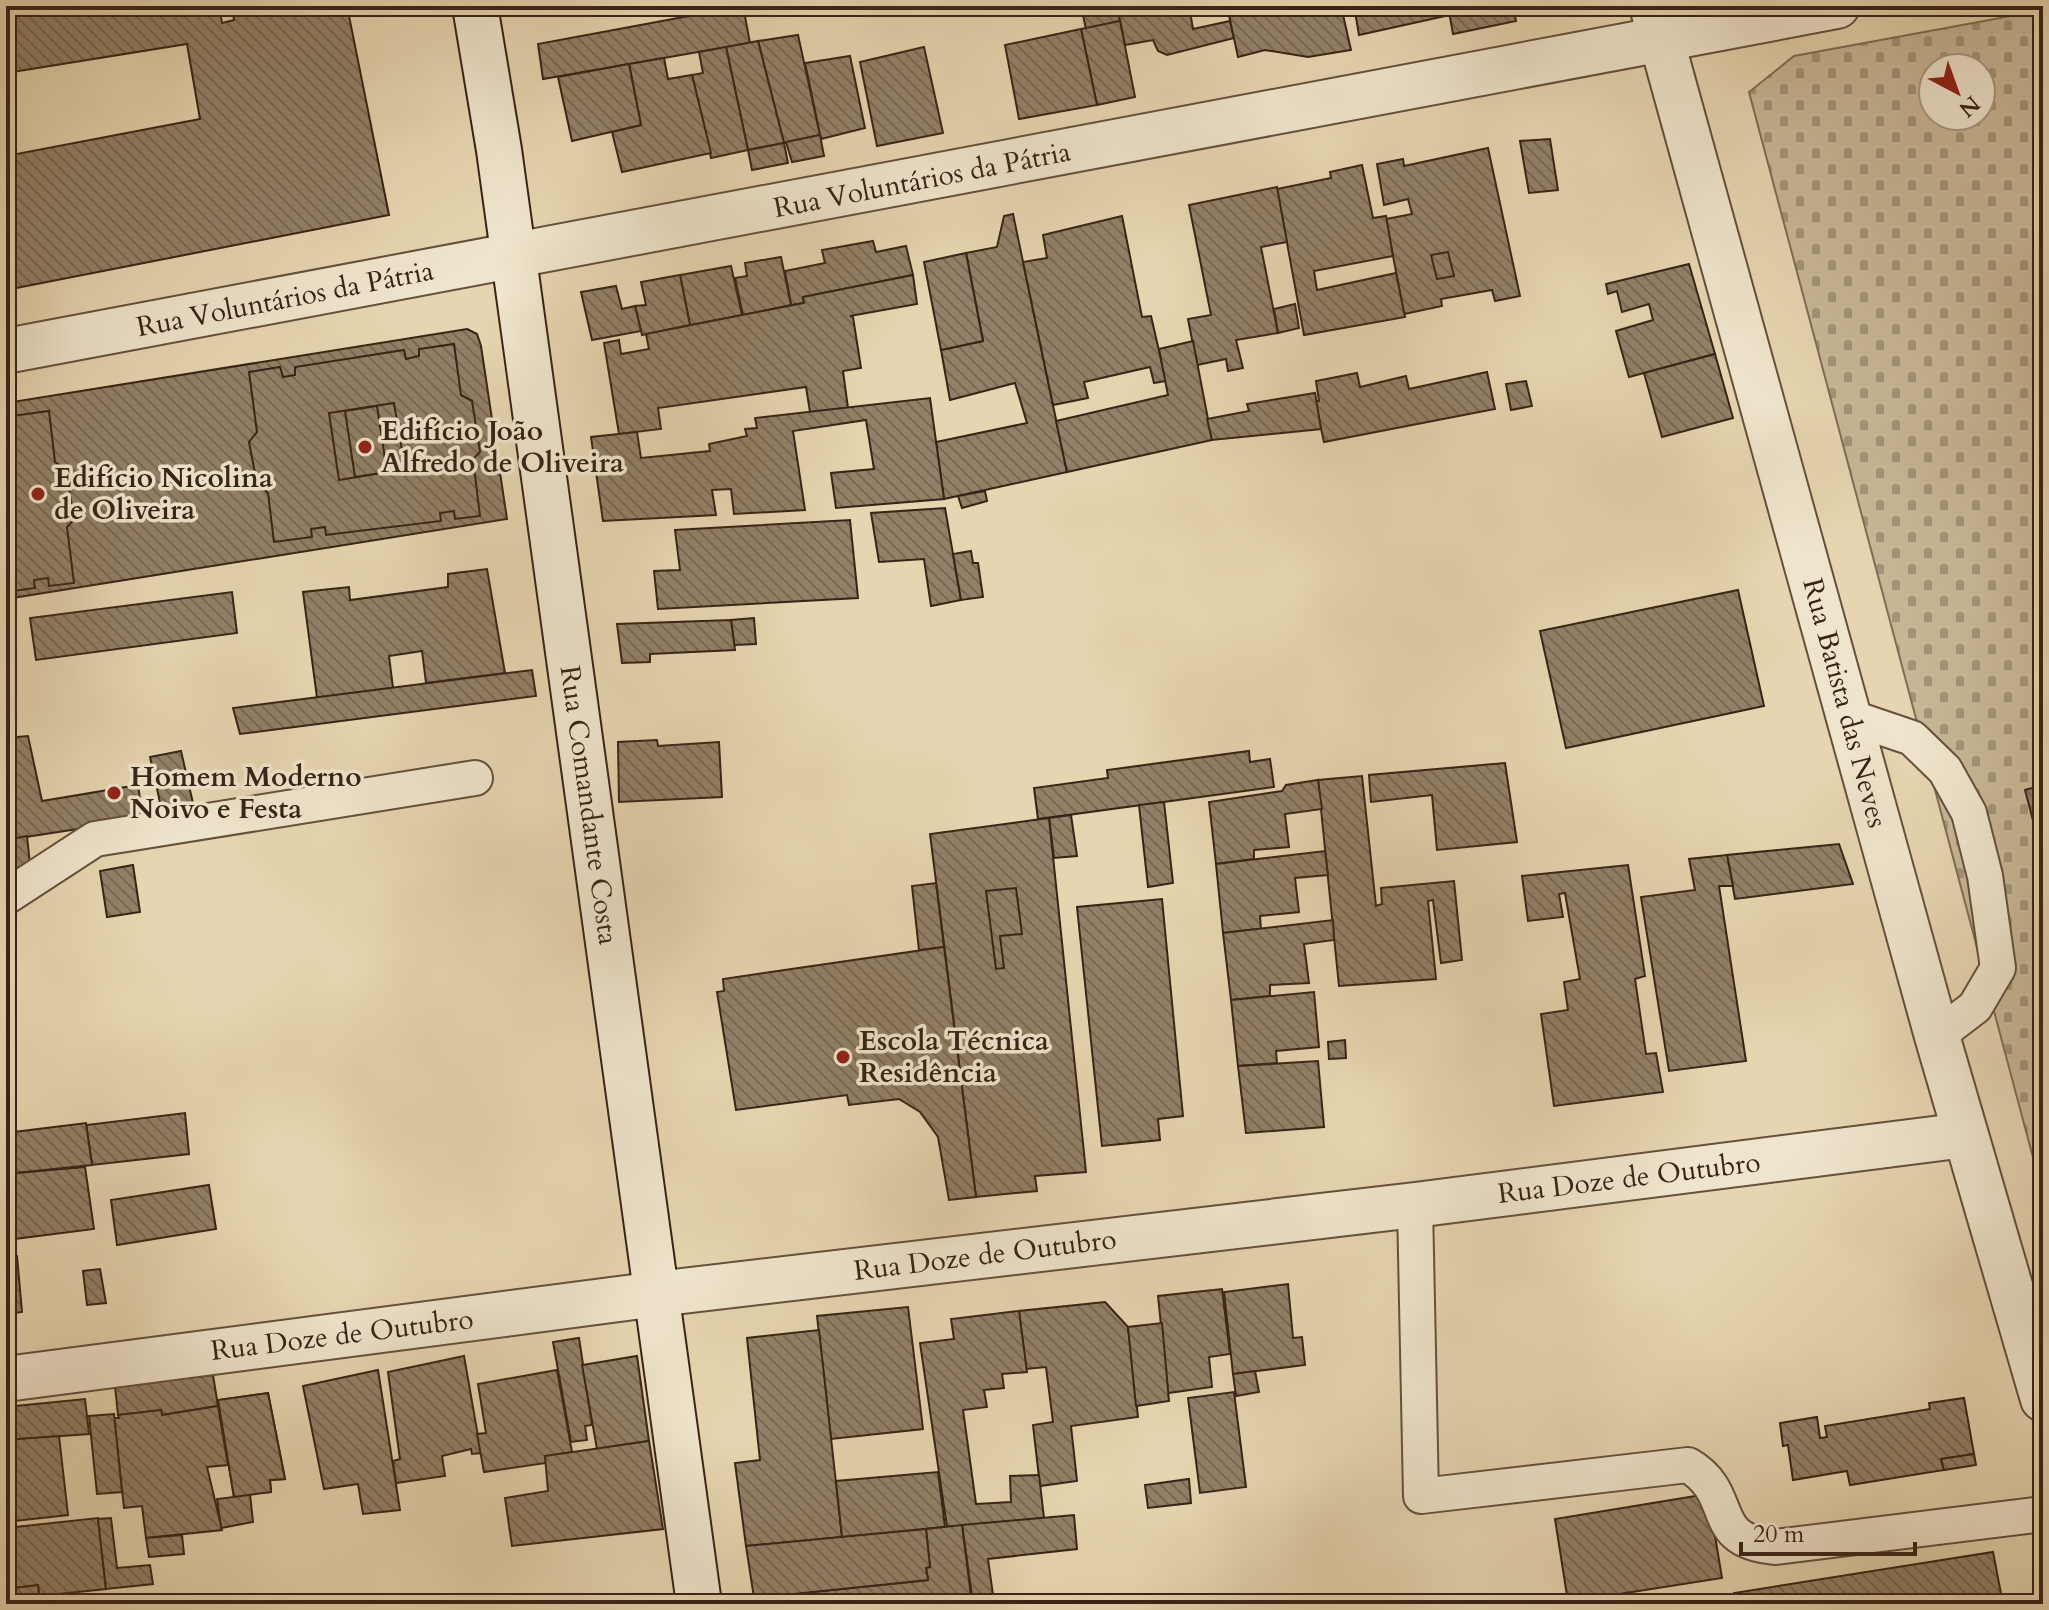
<svg xmlns="http://www.w3.org/2000/svg" width="2049" height="1610" viewBox="0 0 2049 1610" font-family="Cardo,serif">
	<style>
		.cemetery { fill: url(#cemetery-stones); stroke: #806d56; stroke-width: 2; fill-rule: evenodd }
		.building { fill: url(#building-back-hatch); stroke: #382317; stroke-width: 2 }
		.lines { fill: none; stroke-linecap: round; stroke-linejoin: round }
		.lane-casing { stroke: #64503d; stroke-width: 38 }
		.street-casing { stroke: #64503d; stroke-width: 48 }
		.secondary-casing { stroke: #382317; stroke-width: 48 }
		.lane { stroke: #efe4cc; stroke-width: 34 }
		.street { stroke: #efe4cc; stroke-width: 44 }
		.secondary { stroke: #efe4cc; stroke-width: 44 }
		.poi-dot { fill: #8f2418; stroke: #efe4cc; stroke-width: 3 }
		.labels { text-anchor: middle; dominant-baseline: central; stroke-width: 7; stroke-linejoin: round; paint-order: stroke }
		.street-label { font-size: 28px; fill: #382317; stroke: #efe4cc }
		.poi-label { font-size: 28px; font-weight: bold; fill: #382317; stroke: #efe4cc; text-anchor: start }
	</style>
	<defs>
		<pattern id="cemetery-stones" width="16" height="16" patternUnits="userSpaceOnUse" patternTransform="scale(2)"><rect width="16" height="16" fill="#c8b796"/><path d="M2 7V4a2 2 0 0 1 4 0v3zM10 15v-3a2 2 0 0 1 4 0v3z" fill="#a39479"/></pattern>
		<pattern id="building-back-hatch" width="6" height="6" patternUnits="userSpaceOnUse" patternTransform="scale(2)"><rect width="6" height="6" fill="#928067"/><path d="M-1 5l2 2M0 0l6 6M5-1l2 2" fill="none" stroke="#786854"/></pattern>
	</defs>
	<rect width="100%" height="100%" fill="#e6d5b0"/>
	<filter id="stains"><feTurbulence type="fractalNoise" baseFrequency=".0025" numOctaves="4"/><feColorMatrix values="0 0 0 0 .2 0 0 0 0 .09 0 0 0 0 .02 0 0 0 .5 -.17"/></filter>
	<radialGradient id="worn" r=".72"><stop offset=".6" stop-color="#630" stop-opacity="0"/><stop offset="1" stop-color="#630" stop-opacity=".3"/></radialGradient>
	<path class="cemetery" d="M2043 10V1195L1749 92 1794 56ZM1933 68H1981V116H1933Z"/>
	<g class="building">
		<path d="M6 6H219L222 23 234 20 232 6H347L389 215 6 290V156L200 119 187 44 6 73Z"/>
		<path d="M743 6 750 43 543 79 538 44Z"/>
		<path d="M1081 6H1117L1120 21 1086 29Z"/>
		<path d="M1117 6H1189L1193 29 1230 21 1234 38 1167 55 1158 51 1153 40 1125 45Z"/>
		<path d="M1227 6H1341L1351 50 1308 57 1265 50 1238 57Z"/>
		<path d="M1354 6H1448L1450 15 1359 35Z"/>
		<path d="M1448 6H1513L1516 21 1453 34Z"/>
		<path d="M1120 21 1135 97 1097 105 1081 29Z"/>
		<path d="M1081 29 1097 105 1019 119 1005 45Z"/>
		<path d="M798 35 820 135 784 143 758 41Z"/>
		<path d="M758 41 784 143 748 150 726 47Z"/>
		<path d="M726 47 748 150 711 158 692 75 703 73 699 52Z"/>
		<path d="M924 47 943 133 877 146 860 62Z"/>
		<path d="M850 56 865 128 821 139 805 63Z"/>
		<path d="M664 58 668 79 692 75 711 153 622 172 612 132 641 125 629 64Z"/>
		<path d="M629 64 641 125 572 141 558 77Z"/>
		<path d="M820 135 824 156 792 162 786 142Z"/>
		<path d="M1550 139 1558 190 1529 193 1520 141Z"/>
		<path d="M784 143 788 163 752 170 748 150Z"/>
		<path d="M1488 148 1520 296 1495 301 1492 290 1441 299 1442 306 1404 314 1386 219 1412 214 1408 199 1384 205 1377 164 1403 159 1404 166Z"/>
		<path d="M1362 165 1373 218 1386 216 1393 256 1314 271 1317 290 1396 273 1405 317 1304 335 1277 189 1331 178 1330 172Z"/>
		<path d="M1277 187 1287 242 1261 247 1278 333 1236 340 1243 368 1228 371 1226 359 1197 365 1188 319 1211 315 1189 205Z"/>
		<path d="M1013 214 1067 472 944 499 936 442 1027 423 1015 383 950 400 941 350 983 341 966 253 997 247 1004 216Z"/>
		<path d="M1122 216 1142 317 1151 316 1166 381 1154 383 1150 367 1084 382 1088 398 1053 405 1023 262 1047 258 1043 235Z"/>
		<path d="M873 241 876 252 906 246 913 275 803 297 804 303 791 305 785 271 825 263 822 250Z"/>
		<path d="M1448 252 1454 276 1437 279 1431 255Z"/>
		<path d="M966 253 983 341 941 350 924 262Z"/>
		<path d="M781 257 791 305 743 315 735 278 747 276 745 263Z"/>
		<path d="M1689 264 1715 354 1629 377 1616 331 1653 320 1649 304 1622 312 1617 291 1608 294 1606 284Z"/>
		<path d="M731 266 742 315 690 325 680 275Z"/>
		<path d="M680 275 690 325 642 335 635 306 646 305 641 282Z"/>
		<path d="M913 275 917 304 850 316 853 317 861 368 843 371 848 408 810 412 806 387 658 408 661 429 619 434 604 343 619 340 621 354 649 349 646 334 804 303 803 297Z"/>
		<path d="M616 286 622 309 635 306 641 331 592 340 581 292Z"/>
		<path d="M1295 304 1299 328 1278 333 1274 309Z"/>
		<path d="M467 329 477 334 481 346 507 519 6 599V403Z"/>
		<path d="M1193 341 1212 440 1067 472 1056 421 1168 395 1159 349Z"/>
		<path d="M454 344 461 395 472 401 480 452 473 459 480 516 455 519 454 511 440 513 441 521 326 535 325 527 311 529 312 537 274 542 268 493 257 484 249 442 257 432 249 372 280 367 283 377 295 375V367L404 350 406 359 419 356V349Z"/>
		<path d="M1715 354 1733 418 1662 437 1644 373Z"/>
		<path d="M1487 372 1495 409 1324 442 1315 401H1319L1316 381 1357 373 1360 387 1406 376 1409 389Z"/>
		<path d="M1526 381 1532 406 1511 410 1506 384Z"/>
		<path d="M1315 393 1321 429 1212 440 1207 419 1249 411 1247 404Z"/>
		<path d="M930 398 944 499 836 508 831 473 874 469 866 420 793 431 805 510 734 514 731 489 712 490 716 515 603 521 591 437 637 432 641 458 710 451 709 444 747 436 745 429 757 428 755 418Z"/>
		<path d="M394 403 405 469 339 480 329 413Z"/>
		<path d="M377 406 387 472 355 477 345 411Z"/>
		<path d="M49 411 55 462 66 469 74 520 67 527 74 583 49 586 48 578 34 580 35 588 6 592V425L13 424 12 416Z"/>
		<path d="M985 491 987 501 962 508 958 496Z"/>
		<path d="M945 508 961 600 931 606 924 559 879 562 871 513Z"/>
		<path d="M850 520 858 598 658 609 654 571 680 570 675 530Z"/>
		<path d="M971 551 973 563H978L983 597 961 600 953 554Z"/>
		<path d="M487 569 505 673 426 683 422 651 389 656 393 688 317 698 303 592 349 587 350 600 448 587V574Z"/>
		<path d="M1738 590 1764 706 1566 748 1540 631Z"/>
		<path d="M232 592 237 633 36 660 30 618Z"/>
		<path d="M754 618 756 644 734 645 731 620Z"/>
		<path d="M731 620 735 650 650 654V662L622 663 617 624Z"/>
		<path d="M532 670 536 696 240 734 233 708Z"/>
		<path d="M28 736 42 801 138 785 143 819 6 840V738Z"/>
		<path d="M657 740 658 746 719 742 722 797 619 802 618 742Z"/>
		<path d="M181 751 195 812 163 816 150 757Z"/>
		<path d="M1249 751 1250 762 1270 759 1274 787 1038 819 1034 788 1108 778 1107 770Z"/>
		<path d="M1505 763 1517 842 1437 850 1432 795 1371 802 1369 775Z"/>
		<path d="M1362 776 1376 906 1382 904 1381 888 1454 881 1462 960 1441 963 1433 900 1428 901 1436 979 1339 986 1318 780Z"/>
		<path d="M1318 780 1322 809 1285 814 1289 847 1254 850V859L1216 864 1209 802 1282 791 1286 785Z"/>
		<path d="M2043 785V858L2025 790Z"/>
		<path d="M1164 802 1173 883 1148 887 1139 805Z"/>
		<path d="M1071 815 1077 856 1054 858 1049 818Z"/>
		<path d="M1049 818 1086 1172 1035 1176 1037 1191 976 1197 930 834Z"/>
		<path d="M27 836 31 874 6 877V840Z"/>
		<path d="M1839 844 1853 884 1735 899 1727 855Z"/>
		<path d="M1325 851 1328 875 1295 878 1299 912 1260 916 1261 929 1223 933 1216 864Z"/>
		<path d="M1727 855 1733 886H1719L1746 1061 1669 1071 1641 897 1695 890 1689 859Z"/>
		<path d="M133 865 140 912 107 917 100 871Z"/>
		<path d="M1628 865 1645 976 1635 979 1646 1054 1656 1053 1663 1092 1554 1106 1541 1014 1568 1010 1564 982 1580 979 1565 893 1559 894 1563 917 1528 921 1522 876Z"/>
		<path d="M936 883 944 947 919 950 912 886Z"/>
		<path d="M1016 888 1022 934 1000 936 1004 968 996 969 986 891Z"/>
		<path d="M1162 899 1183 1116 1158 1119 1160 1140 1102 1146 1077 907Z"/>
		<path d="M1333 920 1334 940 1304 944 1309 983 1270 985V996L1231 1000 1223 933Z"/>
		<path d="M944 947 976 1197 949 1200 938 1137 920 1112 899 1099 849 1105 847 1095 736 1110 717 992 724 991 723 979Z"/>
		<path d="M1314 992 1319 1047 1276 1051 1277 1063 1238 1066 1231 1000Z"/>
		<path d="M1345 1040 1346 1058 1329 1059 1328 1042Z"/>
		<path d="M1318 1061 1324 1127 1246 1133 1238 1066Z"/>
		<path d="M185 1113 189 1154 92 1165 86 1125Z"/>
		<path d="M86 1123 92 1165 6 1174V1133Z"/>
		<path d="M85 1167 94 1229 6 1240V1174Z"/>
		<path d="M209 1185 216 1229 117 1245 111 1200Z"/>
		<path d="M17 1256 22 1312 6 1314V1257Z"/>
		<path d="M100 1269 106 1303 87 1305 83 1271Z"/>
		<path d="M1288 1284 1293 1338 1302 1337 1305 1365 1233 1374 1224 1292Z"/>
		<path d="M1222 1289 1230 1354 1209 1357 1212 1387 1168 1393 1158 1296Z"/>
		<path d="M1105 1302 1128 1327 1138 1417 1071 1426 1077 1481 1040 1486 1033 1425 1053 1422 1046 1367 1026 1369 1019 1311Z"/>
		<path d="M908 1307 923 1429 831 1439 817 1316Z"/>
		<path d="M1019 1311 1027 1372 1002 1374 1004 1388 984 1390 987 1407 963 1410 976 1504 1011 1502 1010 1476 1039 1475 1044 1518 947 1527 920 1343 954 1339 951 1319Z"/>
		<path d="M1162 1323 1169 1401 1136 1406 1128 1327Z"/>
		<path d="M819 1330 842 1537 746 1546 735 1463 760 1460 747 1338Z"/>
		<path d="M579 1338 592 1425 585 1426 587 1440 571 1442 553 1342Z"/>
		<path d="M464 1356 481 1453 472 1454 471 1449 442 1456 445 1476 396 1483 393 1461 400 1459 388 1372Z"/>
		<path d="M637 1356 649 1441 597 1449 582 1365Z"/>
		<path d="M378 1370 400 1510 363 1514 358 1484 324 1489 303 1386Z"/>
		<path d="M557 1370 572 1452 545 1456 546 1463 484 1472 477 1434 486 1433 478 1384Z"/>
		<path d="M1255 1371 1259 1392 1236 1396 1233 1374Z"/>
		<path d="M213 1375 218 1406 162 1415 161 1410 118 1415 115 1386Z"/>
		<path d="M1234 1392 1246 1487 1200 1493 1188 1398Z"/>
		<path d="M268 1393 285 1479 270 1480 271 1492 250 1494 253 1522 221 1528 217 1499 234 1497 218 1400Z"/>
		<path d="M268 1393 285 1479 270 1480 271 1492 234 1497 218 1400Z"/>
		<path d="M1964 1398 1974 1454 1941 1459 1944 1470 1850 1485 1847 1471 1793 1480 1788 1445 1783 1446 1780 1423 1817 1417 1820 1438 1827 1437 1825 1426 1930 1409 1929 1403Z"/>
		<path d="M85 1399 89 1434 6 1440V1407Z"/>
		<path d="M218 1406 228 1465 207 1467 222 1530 146 1538 142 1506 124 1508 114 1418H119L118 1415 161 1410 162 1415Z"/>
		<path d="M114 1414 122 1492 97 1494 89 1416Z"/>
		<path d="M59 1436 68 1515 6 1522V1440Z"/>
		<path d="M649 1441 663 1529 512 1546 505 1498 548 1491 545 1456Z"/>
		<path d="M1974 1454 1976 1465 1944 1470 1941 1459Z"/>
		<path d="M938 1472 945 1527 842 1537 836 1481Z"/>
		<path d="M1189 1479 1191 1503 1148 1508 1145 1485Z"/>
		<path d="M1708 1494 1722 1578 1568 1602 1555 1519Z"/>
		<path d="M1074 1515 1077 1549 988 1559 993 1595 972 1596 962 1525Z"/>
		<path d="M98 1518 106 1589 39 1596 38 1585 6 1589V1528Z"/>
		<path d="M111 1518 117 1568 150 1565 153 1584 106 1589 98 1519Z"/>
		<path d="M962 1525 972 1604H953V1600L933 1604H755L754 1598 928 1580 926 1568 930 1567 926 1529Z"/>
		<path d="M926 1529 930 1567 926 1568 928 1580 754 1598 746 1546Z"/>
		<path d="M182 1535 184 1554 149 1557 146 1538Z"/>
		<path d="M1993 1552 2003 1604H1735L1734 1593Z"/>
		<path d="M38 1585 39 1596 6 1600V1589Z"/>
		<path d="M1692 1596 1693 1604H1642Z"/>
	</g>
	<g class="lines">
		<defs>
			<g id="lane">
				<path d="M1850 717 1912 738 1945 770 1969 813 1985 876 1998 968 1975 1007 1937 1036"/>
				<path d="M6 897 95 839 475 778"/>
				<path d="M1415 1205 1421 1496 1688 1465C1739 1495 1704 1541 1776 1547L2043 1514"/>
			</g>
			<g id="street">
				<path d="M1652 6 1937 1036 2043 1399"/>
				<path d="M6 351 1837 6"/>
				<path d="M6 1379 657 1294 1415 1205 1965 1135"/>
			</g>
			<path id="secondary" d="M475 6 499 150 699 1604"/>
		</defs>
		<use href="#lane" class="lane-casing"/>
		<use href="#street" class="street-casing"/>
		<use href="#secondary" class="secondary-casing"/>
		<use href="#lane" class="lane"/>
		<use href="#street" class="street"/>
		<use href="#secondary" class="secondary"/>
	</g>
	<g class="poi-dot">
		<circle cx="365" cy="447" r="8"/>
		<circle cx="38" cy="494" r="8"/>
		<circle cx="114" cy="793" r="8"/>
		<circle cx="843" cy="1057" r="8"/>
	</g>
	<g class="labels">
		<g class="street-label">
			<text transform="translate(922 180) rotate(-11)">Rua Voluntários da Pátria</text>
			<text transform="translate(285 299) rotate(-11)">Rua Voluntários da Pátria</text>
			<text transform="translate(1845 703) rotate(75)">Rua Batista das Neves</text>
			<text transform="translate(589 805) rotate(82)">Rua Comandante Costa</text>
			<text transform="translate(1629 1178) rotate(-7)">Rua Doze de Outubro</text>
			<text transform="translate(985 1255) rotate(-7)">Rua Doze de Outubro</text>
			<text transform="translate(342 1335) rotate(-7)">Rua Doze de Outubro</text>
		</g>
		<g class="poi-label">
			<text x="381" y="431">Edifício João<tspan x="381" dy="32">Alfredo de Oliveira</tspan></text>
			<text x="54" y="478">Edifício Nicolina<tspan x="54" dy="32">de Oliveira</tspan></text>
			<text x="130" y="777">Homem Moderno<tspan x="130" dy="32">Noivo e Festa</tspan></text>
			<text x="859" y="1041">Escola Técnica<tspan x="859" dy="32">Residência</tspan></text>
		</g>
	</g>
	<rect width="2049" height="1610" fill="none" stroke="#e6d5b0" stroke-width="32"/>
	<rect x="8" y="8" width="2033" height="1594" fill="none" stroke="#382317" stroke-width="4"/>
	<rect x="16" y="16" width="2017" height="1578" fill="none" stroke="#382317" stroke-width="2"/>
	<g transform="translate(1957 92) rotate(139)"><circle r="38" fill="#efe4cc" stroke="#a69784" stroke-width="2"/>
	<path d="M0-6L14 30L0 20L-14 30Z" fill="#8f2418"/>
	<text y="-12" font-size="22" font-weight="bold" text-anchor="middle" fill="#382317">N</text>
	</g>
	<path d="M1741 1542v12h174v-12" fill="none" stroke="#382317" stroke-width="4"/>
	<text x="1753" y="1542" font-size="24" fill="#382317" stroke="#efe4cc" stroke-width="6" paint-order="stroke">20 m</text>
	<rect width="100%" height="100%" filter="url(#stains)"/>
	<rect width="100%" height="100%" fill="url(#worn)"/>
</svg>
